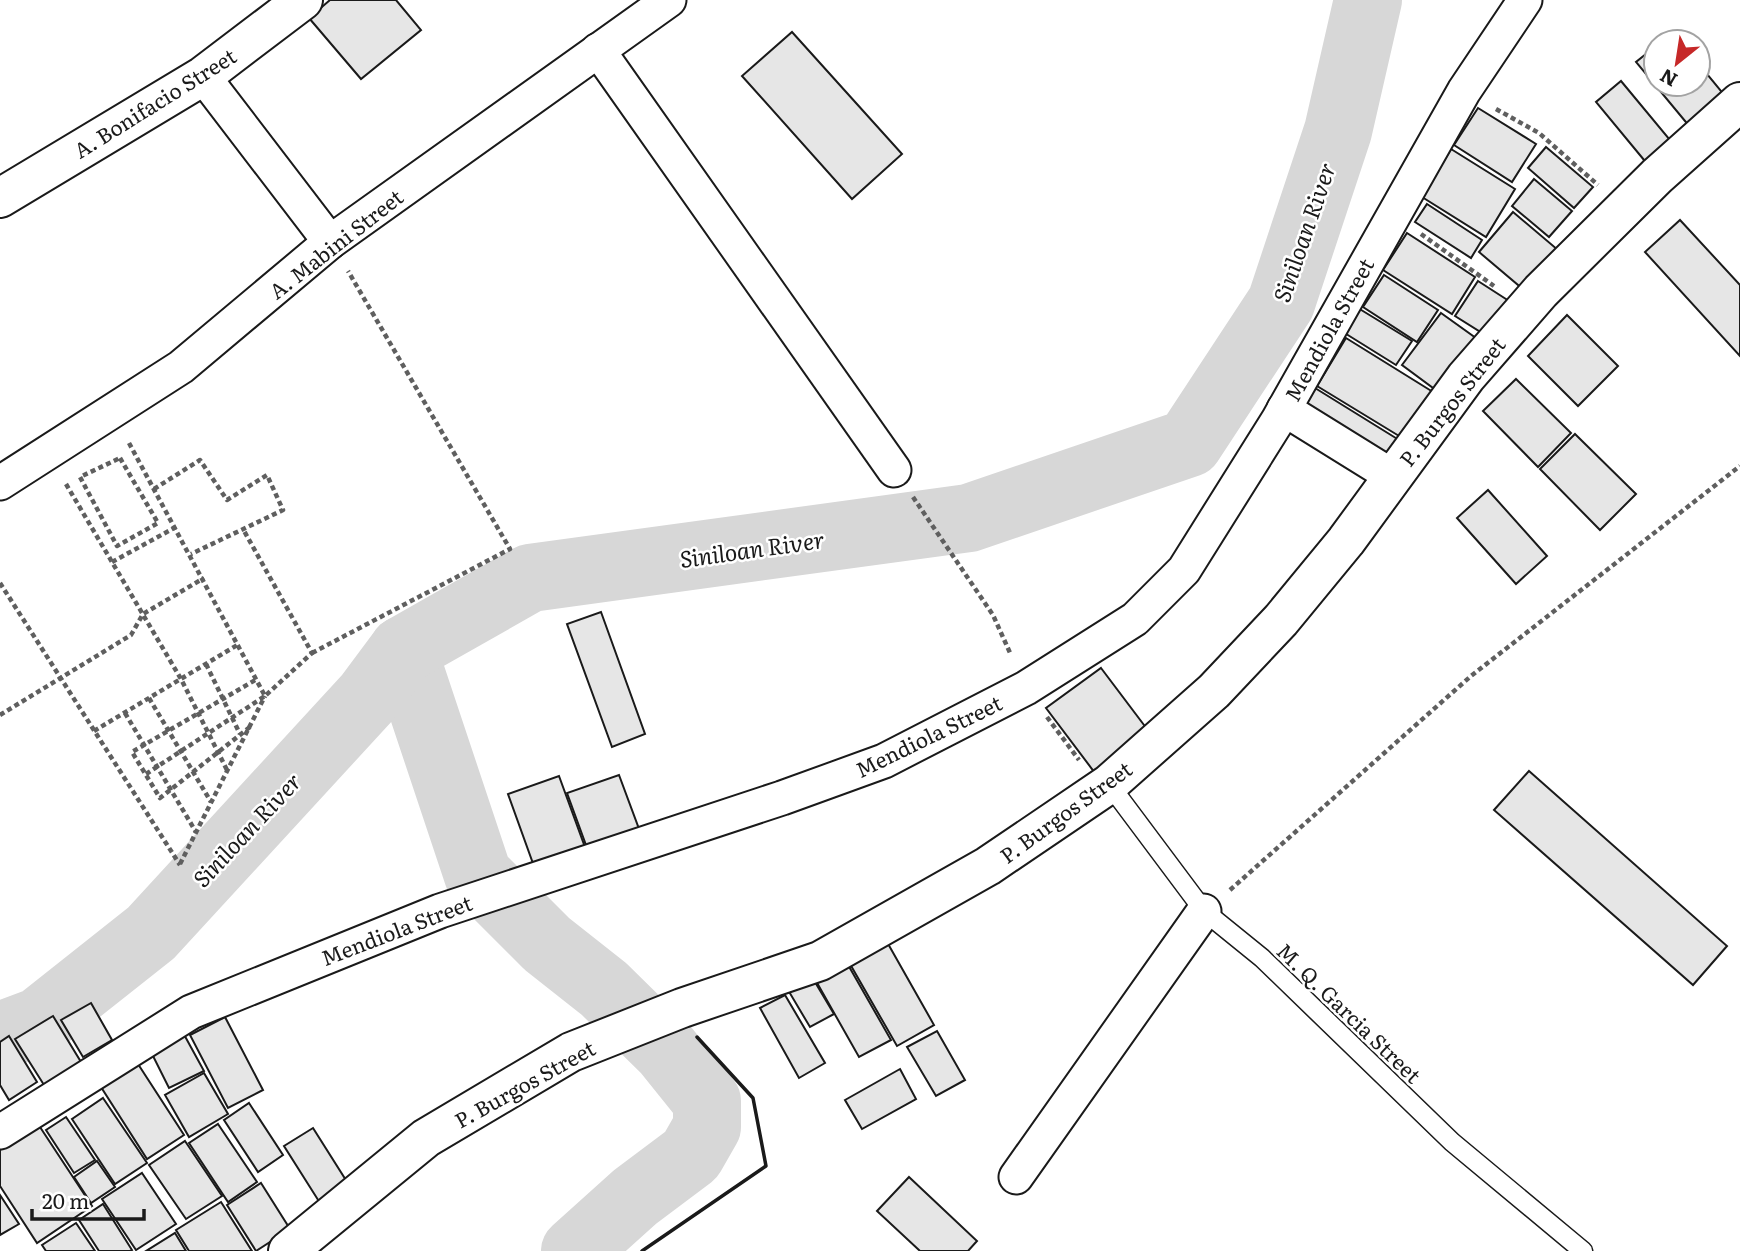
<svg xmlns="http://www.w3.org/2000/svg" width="1740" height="1251" viewBox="0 0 1740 1251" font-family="Literata,serif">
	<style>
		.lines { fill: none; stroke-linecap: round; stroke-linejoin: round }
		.river { stroke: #d7d7d7; stroke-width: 68 }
		.building { fill: #e6e6e6; stroke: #1a1a1a; stroke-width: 2 }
		.service-casing { stroke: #1a1a1a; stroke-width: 21 }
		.minor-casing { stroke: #1a1a1a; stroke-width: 37 }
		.tertiary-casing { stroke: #1a1a1a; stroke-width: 42 }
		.secondary-casing { stroke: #1a1a1a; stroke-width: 42 }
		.path { stroke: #5f5f5f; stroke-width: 4.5; stroke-dasharray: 5 3.5; stroke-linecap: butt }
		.service { stroke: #fff; stroke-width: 18 }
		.minor { stroke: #fff; stroke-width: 33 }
		.tertiary { stroke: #fff; stroke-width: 38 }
		.secondary { stroke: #fff; stroke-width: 38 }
		.wall { stroke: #1a1a1a; stroke-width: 3.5 }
		.labels { text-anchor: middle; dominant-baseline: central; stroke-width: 5; stroke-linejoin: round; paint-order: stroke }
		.street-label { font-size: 21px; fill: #1a1a1a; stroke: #fff }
		.water-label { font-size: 23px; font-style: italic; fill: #1a1a1a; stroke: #fff }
	</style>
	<rect width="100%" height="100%" fill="#fff"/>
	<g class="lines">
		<g class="river">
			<path d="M403 650 478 875 547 944 604 989 666 1050 707 1101V1127L691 1155 635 1197 575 1251"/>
			<path d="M0 1036 40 1021 151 933 368 697 403 650 530 578 969 518 1189 443 1281 303 1338 131 1368 0"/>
		</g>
	</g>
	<g class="building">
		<path d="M330 0H396L421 30 361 79 309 18Z"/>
		<path d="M792 32 902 154 852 199 742 76Z"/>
		<path d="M1672 32 1680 42H1660Z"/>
		<path d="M1656 46V84H1698V63L1726 97 1690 127 1636 62Z"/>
		<path d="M1621 81 1675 146 1649 166 1596 102Z"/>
		<path d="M1478 108 1536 144 1512 182 1454 145Z"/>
		<path d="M1546 147 1593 187 1574 208 1528 168Z"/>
		<path d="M1451 149 1515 189 1486 237 1422 197Z"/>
		<path d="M1534 179 1572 211 1549 237 1512 206Z"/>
		<path d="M1427 204 1482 240 1471 258 1415 222Z"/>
		<path d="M1513 212 1558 250 1524 290 1479 252Z"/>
		<path d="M1680 220 1740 285V356L1645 252Z"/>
		<path d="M1407 233 1475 277 1452 314 1383 270Z"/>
		<path d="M1384 275 1438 310 1417 342 1363 307Z"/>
		<path d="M1478 281 1509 301 1487 336 1455 316Z"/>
		<path d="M1358 308 1412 341 1396 365 1343 332Z"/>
		<path d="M1441 313 1487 346 1448 399 1402 365Z"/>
		<path d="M1567 315 1618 366 1578 406 1528 356Z"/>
		<path d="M1346 338 1433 392 1404 439 1317 386Z"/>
		<path d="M1516 379 1571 433 1538 467 1483 411Z"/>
		<path d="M1315 388 1399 440 1386 462 1301 411Z"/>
		<path d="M1575 434 1636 494 1600 530 1540 469Z"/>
		<path d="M1488 490 1547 556 1516 584 1457 518Z"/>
		<path d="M601 612 645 734 612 747 567 624Z"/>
		<path d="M1101 668 1150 733 1095 773 1046 708Z"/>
		<path d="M1529 771 1727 946 1693 985 1494 810Z"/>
		<path d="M619 775 642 837 590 856 567 793Z"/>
		<path d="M559 776 586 850 535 869 508 794Z"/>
		<path d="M887 942 934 1025 897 1046 850 964Z"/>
		<path d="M847 963 891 1040 859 1057 816 981Z"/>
		<path d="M812 977 834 1014 810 1027 788 990Z"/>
		<path d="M785 995 825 1063 799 1078 760 1008Z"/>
		<path d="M91 1003 112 1040 83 1057 61 1020Z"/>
		<path d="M53 1016 81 1062 44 1085 15 1039Z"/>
		<path d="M225 1017 263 1090 228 1108 190 1035Z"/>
		<path d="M181 1029 204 1071 169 1088 148 1046Z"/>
		<path d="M937 1031 965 1080 936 1096 907 1047Z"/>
		<path d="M9 1036 37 1082 9 1100 0 1085V1042Z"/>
		<path d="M138 1064 184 1135 147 1159 101 1087Z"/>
		<path d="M900 1069 916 1099 862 1129 845 1100Z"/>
		<path d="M204 1073 228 1114 189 1137 165 1095Z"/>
		<path d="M103 1098 147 1163 115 1184 72 1119Z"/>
		<path d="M249 1103 283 1155 258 1172 224 1120Z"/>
		<path d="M66 1117 95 1160 74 1173 46 1130Z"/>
		<path d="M38 1124 92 1206 37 1243 0 1186V1150Z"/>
		<path d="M218 1124 257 1182 228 1202 189 1143Z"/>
		<path d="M313 1128 349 1185 320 1203 284 1146Z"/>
		<path d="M185 1141 222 1196 186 1219 149 1165Z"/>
		<path d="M97 1161 115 1187 91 1203 74 1177Z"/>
		<path d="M142 1173 176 1224 136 1250 102 1199Z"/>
		<path d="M909 1177 977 1241 968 1251H920L877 1211Z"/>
		<path d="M261 1183 290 1229 256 1251 227 1205Z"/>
		<path d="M0 1195 19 1224 0 1235Z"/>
		<path d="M221 1202 252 1251H189L176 1230Z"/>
		<path d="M103 1204 132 1250 130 1251H99L79 1220Z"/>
		<path d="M76 1223 95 1251H46L42 1245Z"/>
		<path d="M175 1233 186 1251H146Z"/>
	</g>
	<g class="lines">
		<defs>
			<path id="service" d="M1109 784 1204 911 1262 958 1452 1142 1583 1251"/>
			<g id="minor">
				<path d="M598 50 894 470"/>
				<path d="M203 76 330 242"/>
				<path d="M1284 409 1392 476"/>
				<path d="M0 483 181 367 330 242 669 0"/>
				<path d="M0 1132 191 1012 440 911 782 798 884 761 1026 688 1135 619 1184 570 1278 420 1464 91 1525 0"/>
				<path d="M1016 1177 1204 911"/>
			</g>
			<path id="tertiary" d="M0 198 203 76 303 0"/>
			<path id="secondary" d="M288 1251 426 1138 571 1052 682 1008 820 961 988 866 1109 784 1214 691 1281 620 1346 541 1466 377 1541 291 1657 176 1740 102"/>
		</defs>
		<use href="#service" class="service-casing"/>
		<use href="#minor" class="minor-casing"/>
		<use href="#tertiary" class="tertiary-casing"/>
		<use href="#secondary" class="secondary-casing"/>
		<g class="path">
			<path d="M1496 109 1539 133 1598 185"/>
			<path d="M1421 234 1494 286"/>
			<path d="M129 443 265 696 312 653 243 529"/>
			<path d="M120 458 158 523 117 546 80 477Z"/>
			<path d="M66 484 181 679 227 770"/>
			<path d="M154 489 200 460 227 500 267 475 283 510 191 554"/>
			<path d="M913 497 993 615 1011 655"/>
			<path d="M112 562 176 527"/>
			<path d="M0 583 180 865"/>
			<path d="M312 653 510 549 348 271"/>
			<path d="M206 664 240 734"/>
			<path d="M149 698 211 802"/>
			<path d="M125 713 196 832"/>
			<path d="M0 715 131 635 143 614 204 578"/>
			<path d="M1047 717 1079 760"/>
			<path d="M250 727 160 798 132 752 257 679"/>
			<path d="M94 731 239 644"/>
			<path d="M146 774 265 696"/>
			<path d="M180 864 265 696"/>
			<path d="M1230 890 1471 676 1740 466"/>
		</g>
		<use href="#service" class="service"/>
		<use href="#minor" class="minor"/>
		<use href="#tertiary" class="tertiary"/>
		<use href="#secondary" class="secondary"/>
		<path class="wall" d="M642 1251 766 1166 753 1098 697 1037"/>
	</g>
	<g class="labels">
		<g class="street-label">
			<text transform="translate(154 102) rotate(-32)">A. Bonifacio Street</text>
			<text transform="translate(335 243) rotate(-38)">A. Mabini Street</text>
			<text transform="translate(1328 329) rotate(-61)">Mendiola Street</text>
			<text transform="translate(1451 401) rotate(-52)">P. Burgos Street</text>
			<text transform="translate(928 735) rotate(-26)">Mendiola Street</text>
			<text transform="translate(1065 811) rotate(-36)">P. Burgos Street</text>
			<text transform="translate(396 929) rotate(-21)">Mendiola Street</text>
			<text transform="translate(1350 1012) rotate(44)">M. Q. Garcia Street</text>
			<text transform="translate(524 1083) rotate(-29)">P. Burgos Street</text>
		</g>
		<g class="water-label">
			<text transform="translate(1303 232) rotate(-71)">Siniloan River</text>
			<text transform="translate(752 548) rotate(-8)">Siniloan River</text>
			<text transform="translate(246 829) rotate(-47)">Siniloan River</text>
		</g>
	</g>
	<g transform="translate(1677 63) rotate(210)"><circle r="33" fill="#ffffff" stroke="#a3a3a3" stroke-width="2"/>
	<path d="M0-5L12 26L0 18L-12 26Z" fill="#c62828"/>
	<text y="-10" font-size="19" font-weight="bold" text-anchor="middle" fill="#1a1a1a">N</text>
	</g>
	<path d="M32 1209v10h112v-10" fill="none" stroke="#1a1a1a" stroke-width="3.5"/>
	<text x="42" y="1209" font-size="21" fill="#1a1a1a" stroke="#ffffff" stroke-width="5" paint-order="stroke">20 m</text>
</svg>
